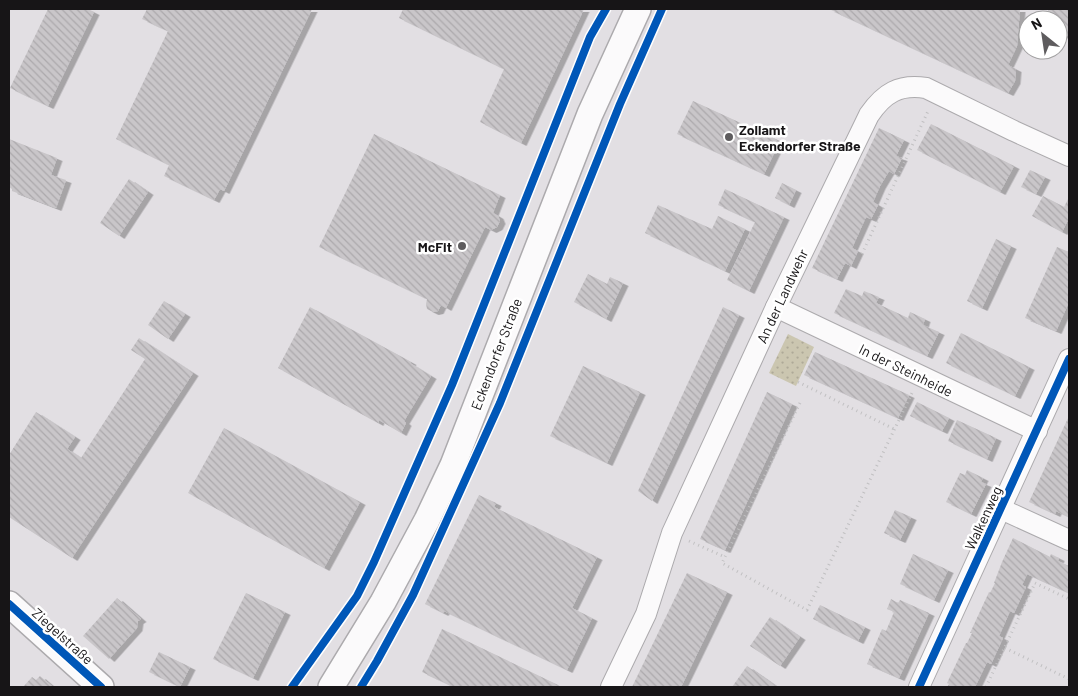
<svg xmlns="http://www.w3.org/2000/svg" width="1078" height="696" viewBox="0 0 1078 696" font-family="Barlow,sans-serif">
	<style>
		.grass { fill: url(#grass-dots) }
		.building { fill: url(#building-back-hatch); filter: url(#shadow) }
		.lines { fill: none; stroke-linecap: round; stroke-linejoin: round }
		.minor-casing { stroke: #acaaad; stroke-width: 22 }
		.tertiary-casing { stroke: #acaaad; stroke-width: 28 }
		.path { stroke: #c1c0c2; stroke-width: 3; stroke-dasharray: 1 4; stroke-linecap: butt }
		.minor { stroke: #fbfafb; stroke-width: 20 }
		.tertiary { stroke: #fbfafb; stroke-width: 25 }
		.cycleway-casing { stroke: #fff; stroke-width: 11 }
		.cycleway { stroke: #0057b8; stroke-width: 8 }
		.poi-dot { fill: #5e5c5e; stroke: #fff; stroke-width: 2 }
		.labels { text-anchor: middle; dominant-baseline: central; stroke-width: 5; stroke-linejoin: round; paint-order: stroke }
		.poi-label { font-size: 14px; font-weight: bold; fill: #171517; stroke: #fff; text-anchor: start }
		.street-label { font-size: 14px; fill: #171517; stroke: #fff }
	</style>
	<defs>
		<pattern id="grass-dots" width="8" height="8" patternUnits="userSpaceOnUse" patternTransform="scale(1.25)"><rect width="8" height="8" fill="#cbc6b0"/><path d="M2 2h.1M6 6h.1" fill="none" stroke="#aea997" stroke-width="1.8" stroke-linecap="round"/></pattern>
		<pattern id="building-back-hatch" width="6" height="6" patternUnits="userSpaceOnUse" patternTransform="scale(1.25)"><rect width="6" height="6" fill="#c9c6c9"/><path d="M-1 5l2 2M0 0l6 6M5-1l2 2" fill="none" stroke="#aca9ac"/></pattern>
		<filter id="shadow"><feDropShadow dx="5.5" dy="3" stdDeviation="0" flood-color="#0004"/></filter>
	</defs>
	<rect width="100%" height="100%" fill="#e2dfe3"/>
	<path class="grass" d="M788 334 814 347 796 386 769 373Z"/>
	<g class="building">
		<path d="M48 9H88L94 12 48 106 10 88Z"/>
		<path d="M147 9H312L224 191 220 189 214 200 164 176 169 165 116 139 168 31 142 19Z"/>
		<path d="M403 9H584L521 143 480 122 504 69 399 18Z"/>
		<path d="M829 9H1020L1017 46 1008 65 1016 69 1015 81 1008 93Z"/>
		<path d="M1048 9H1069V36L1058 35V20H1048Z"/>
		<path d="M693 101 780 141 764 174 677 134Z"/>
		<path d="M931 124 1014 166 1000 192 917 150Z"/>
		<path d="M879 128 904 140 896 156 902 158 894 174 889 171 880 186 873 202 878 205 871 219 866 217 852 248 858 251 851 266 845 263 837 279 812 268Z"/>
		<path d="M374 134 500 195 493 213 498 216 500 221 497 227 491 230 485 227 446 308 441 305 438 311 433 312 427 309 426 304 427 299 319 247Z"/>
		<path d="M9 139 57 158 51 175 66 180 56 208 12 191V189L9 187Z"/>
		<path d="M1030 170 1045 177 1036 194 1021 187Z"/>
		<path d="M129 179 148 192 119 236 100 223Z"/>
		<path d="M782 183 796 190 789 205 775 198Z"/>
		<path d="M725 189 784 217 749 291 727 280 755 222 718 205Z"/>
		<path d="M1043 196 1064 207 1069 197V221L1068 220 1062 232 1032 216Z"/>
		<path d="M658 205 712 229 718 216 745 229 725 271 645 233Z"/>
		<path d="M996 239 1011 246 982 308 967 301Z"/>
		<path d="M1057 247 1069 252V302L1056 331 1025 318Z"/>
		<path d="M588 274 607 284 610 277 623 283 606 319 574 302Z"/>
		<path d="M846 289 862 296 864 291 879 297 876 303 908 318 910 312 925 319 923 325 939 332 927 356 834 313Z"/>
		<path d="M164 301 185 314 168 339 148 325Z"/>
		<path d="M310 307 411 362 410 363 431 376 404 421 406 423 401 433 379 420 378 423 278 368Z"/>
		<path d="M723 307 739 315 652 501 638 491Z"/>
		<path d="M961 333 1029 367 1015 396 946 363Z"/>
		<path d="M139 338 193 373 72 558 9 517V455L36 412 75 437 67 449 81 458 145 359 131 350Z"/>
		<path d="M815 352 909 395 898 418 804 375Z"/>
		<path d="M583 366 640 392 607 463 550 436Z"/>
		<path d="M767 392 792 404 725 550 700 539Z"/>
		<path d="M917 402 949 418 942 431 910 416Z"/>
		<path d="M1069 416V517L1056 511 1055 514 1029 502Z"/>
		<path d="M957 420 996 438 987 459 948 441Z"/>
		<path d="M224 428 360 502 324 568 188 493Z"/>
		<path d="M967 470 983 478 981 482 986 484 971 514 946 502 960 473 965 475Z"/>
		<path d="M479 495 496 503 494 507 597 557 572 608 592 618 567 670 444 611 443 613 425 604Z"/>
		<path d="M895 510 911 517 900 540 884 533Z"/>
		<path d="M1013 538 1050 557 1051 554 1059 558 1058 561 1069 566V593L1027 574 1022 585 1026 587 1014 613 1010 611 999 636 1003 638 991 664 987 662 975 687H947L949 684 947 683 966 643H967L972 633H970L989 592 990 593 995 583H994L1002 562Z"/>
		<path d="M913 554 948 570 934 600 900 584Z"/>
		<path d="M687 573 727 592 681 687H632Z"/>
		<path d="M246 593 285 612 253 678 213 659Z"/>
		<path d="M117 598 141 619 138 621 137 628 109 659 83 636Z"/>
		<path d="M891 599 898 603 900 600 929 613 899 678 867 664 882 629 886 631 894 612 887 609Z"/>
		<path d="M820 605 865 627 858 641 813 619Z"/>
		<path d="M770 617 800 637 780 666 750 646Z"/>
		<path d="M442 629 558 685 556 687H454L422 672Z"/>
		<path d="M159 652 190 667 180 687 149 672Z"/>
		<path d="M747 666 777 687H732Z"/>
		<path d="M40 676 53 687H23L32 677 36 680Z"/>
	</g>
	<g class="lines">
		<defs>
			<g id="minor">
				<path d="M776 307 1037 431"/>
				<path d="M1001 509 1069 540"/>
				<path d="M611 687 646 614 672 533 776 307 869 115C884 93 899 84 926 88L1014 131 1069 156"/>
				<path d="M919 687 1069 359"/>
			</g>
			<g id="tertiary">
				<path d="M9 604 101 687"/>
				<path d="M331 687 383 602 427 520 453 465 590 114 638 9"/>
			</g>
		</defs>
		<use href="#minor" class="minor-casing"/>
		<use href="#tertiary" class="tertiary-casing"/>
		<g class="path">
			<path d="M862 254 929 109"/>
			<path d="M798 382 894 429"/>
			<path d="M800 403 722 563 807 610 912 393"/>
			<path d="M689 541 725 557"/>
			<path d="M1005 648 1069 679"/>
			<path d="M986 687 1035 583 1069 599"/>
		</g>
		<use href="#minor" class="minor"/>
		<use href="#tertiary" class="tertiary"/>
		<defs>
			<g id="cycleway">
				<path d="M9 604 101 687"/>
				<path d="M292 687 357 596 374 562 452 385 590 37 606 9"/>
				<path d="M361 687 377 661 413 595 500 403 620 104 662 9"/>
				<path d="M919 687 1069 359"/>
			</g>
		</defs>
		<use href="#cycleway" class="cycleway-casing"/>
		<use href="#cycleway" class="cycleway"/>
	</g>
	<g class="poi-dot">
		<circle cx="729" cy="137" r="5"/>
		<circle cx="462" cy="246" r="5"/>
	</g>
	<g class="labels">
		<g class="poi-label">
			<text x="739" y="129">Zollamt<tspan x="739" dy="16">Eckendorfer Straße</tspan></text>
			<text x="452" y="246" text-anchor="end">McFit</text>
		</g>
		<g class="street-label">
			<text transform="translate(782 296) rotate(-65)">An der Landwehr</text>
			<text transform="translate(496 354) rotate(-69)">Eckendorfer Straße</text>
			<text transform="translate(906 370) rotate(26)">In der Steinheide</text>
			<text transform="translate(983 518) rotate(-65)">Walkenweg</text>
			<text transform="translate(63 636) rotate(42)">Ziegelstraße</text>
		</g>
	</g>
	<rect width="1078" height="696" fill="none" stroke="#171517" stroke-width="20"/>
	<g transform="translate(1043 35) rotate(330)"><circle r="24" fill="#ffffff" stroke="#a2a1a2"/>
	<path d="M0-4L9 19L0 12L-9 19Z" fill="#5e5c5e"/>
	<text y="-8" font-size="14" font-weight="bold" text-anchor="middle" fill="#171517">N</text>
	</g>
</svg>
